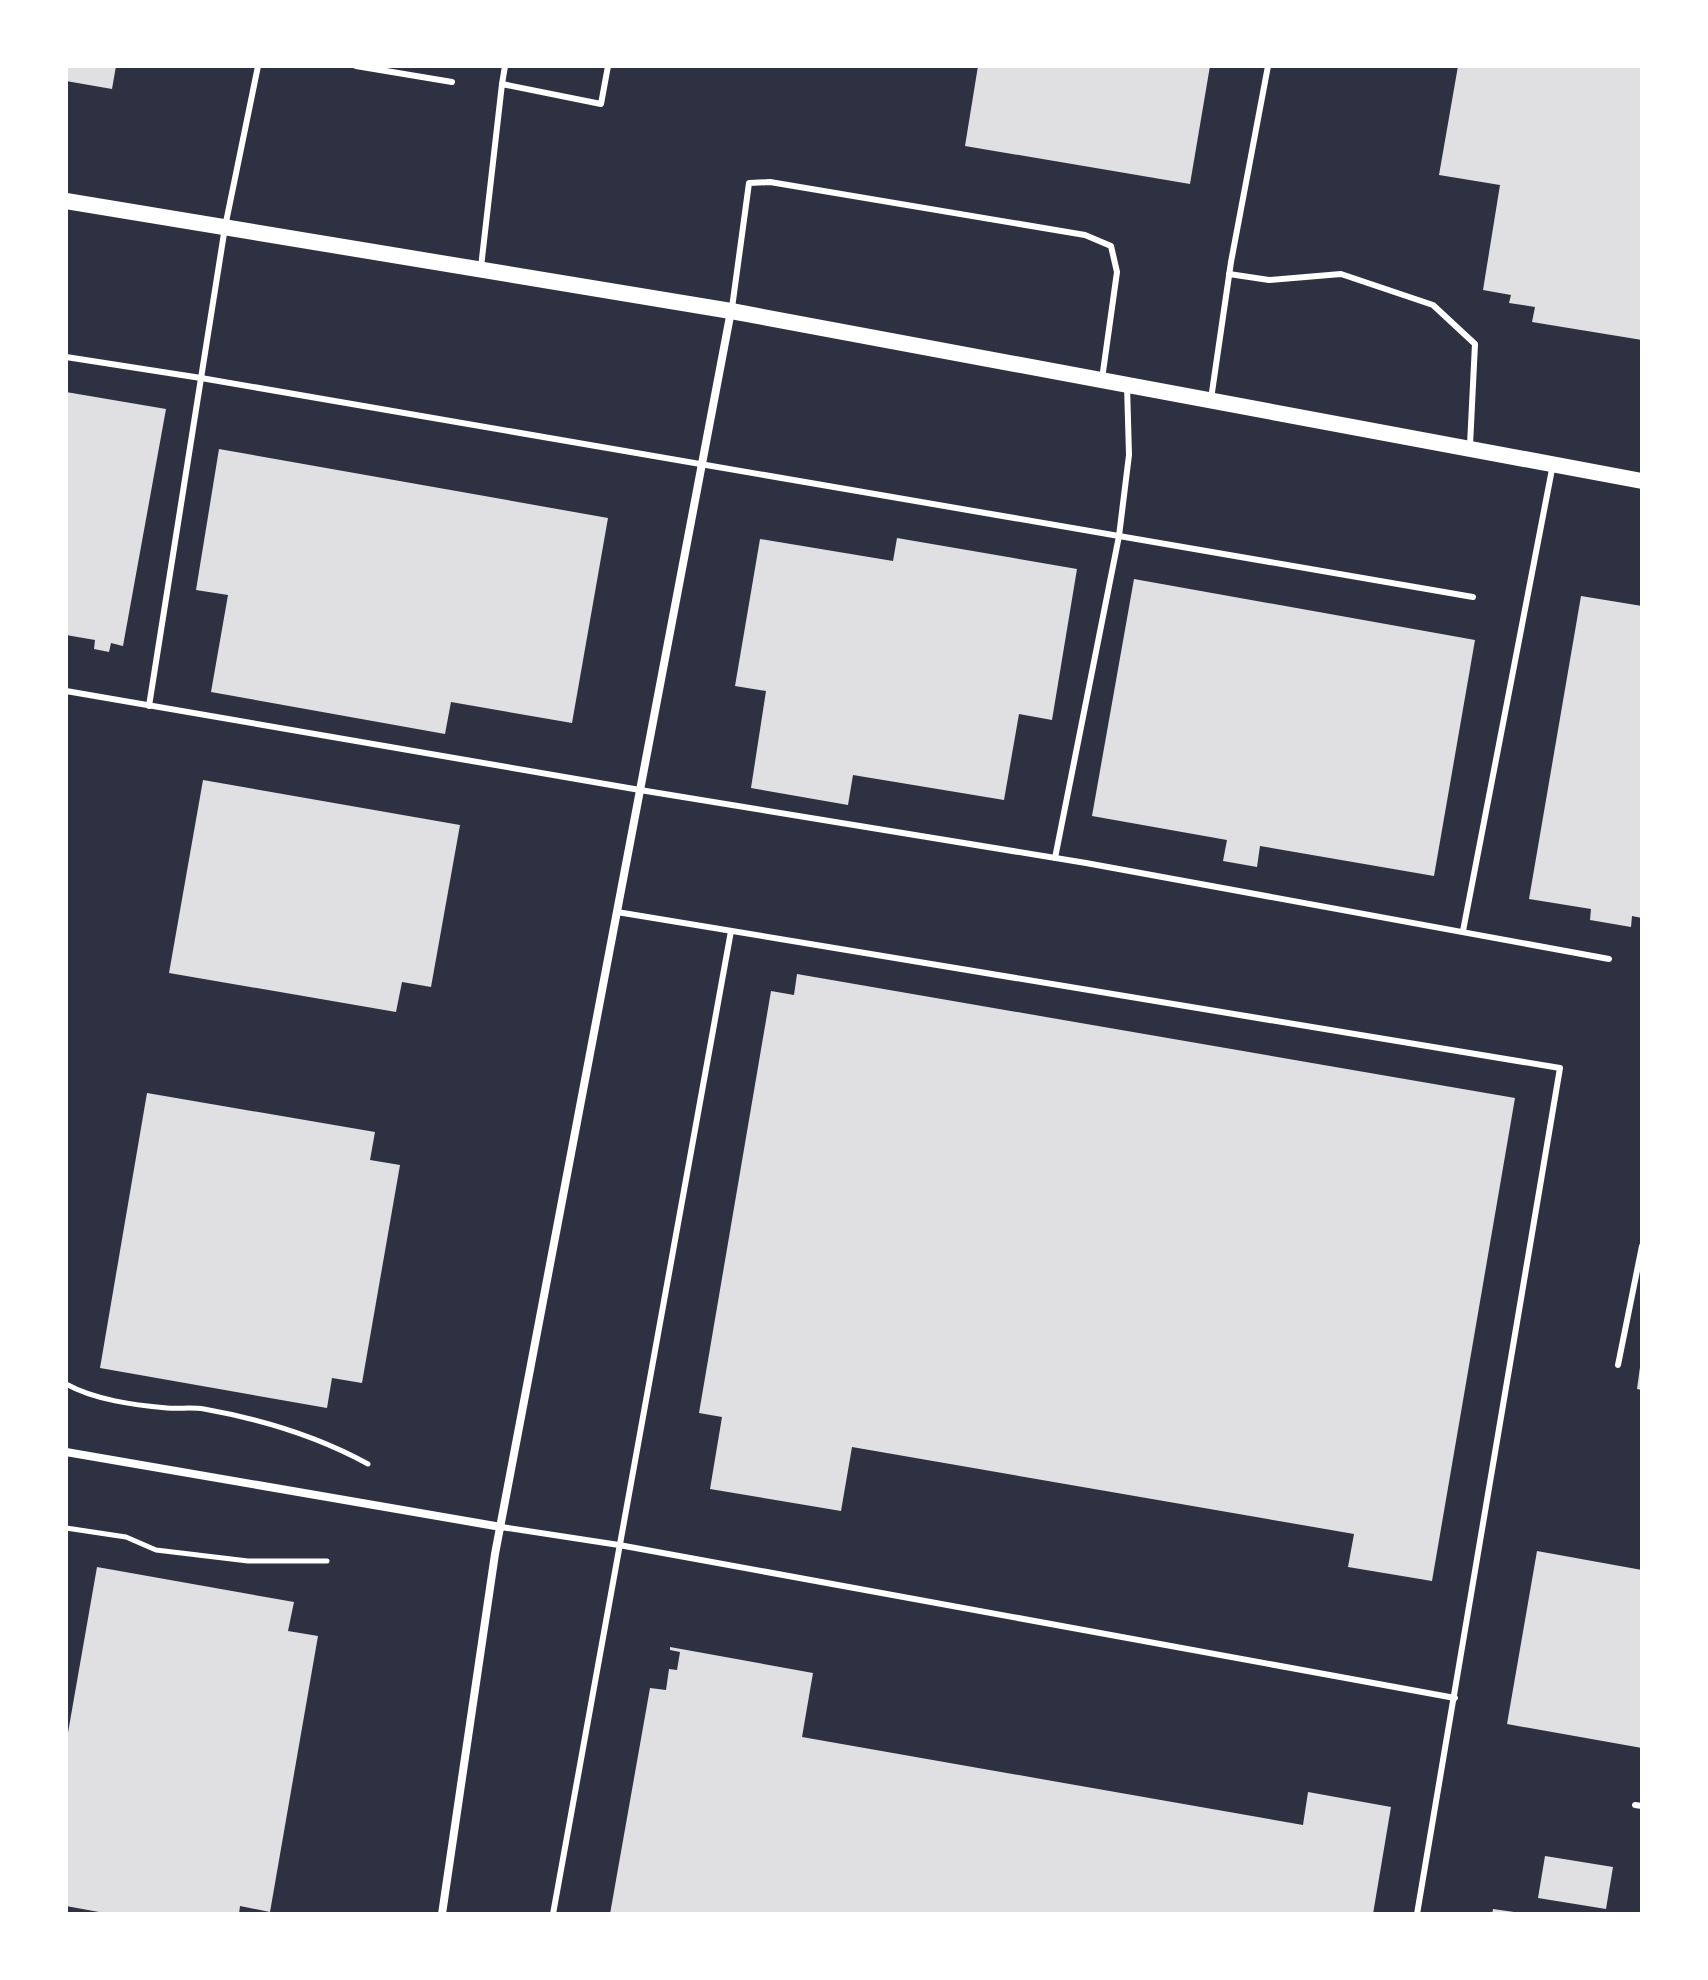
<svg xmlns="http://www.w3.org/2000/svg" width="1708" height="1980" viewBox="0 0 1708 1980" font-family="'Asap Condensed',sans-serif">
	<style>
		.building { fill: #e0e0e3 }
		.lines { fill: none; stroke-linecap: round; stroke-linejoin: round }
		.path { stroke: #fff; stroke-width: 5 }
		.service { stroke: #fff; stroke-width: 6 }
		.minor { stroke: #fff; stroke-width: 8 }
		.secondary { stroke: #fff; stroke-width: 16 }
	</style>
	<rect width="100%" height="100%" fill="#2d3142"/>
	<g class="building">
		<path d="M66 66H116L112 89 66 81Z"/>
		<path d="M978 66H1210L1190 184 965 146Z"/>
		<path d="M1458 66H1642V340L1532 322 1535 307 1509 303 1511 295 1483 290 1500 185 1439 175Z"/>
		<path d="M66 392 166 409 123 646 111 643 109 652 94 649 95 640 66 635Z"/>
		<path d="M219 449 608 518 572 723 451 702 445 734 211 692 228 595 196 590Z"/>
		<path d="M897 538 1077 569 1052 720 1019 714 1004 800 853 775 848 805 751 788 766 691 735 686 760 539 893 561Z"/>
		<path d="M1134 579 1475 640 1434 876 1260 846 1257 867 1223 861 1227 840 1092 816Z"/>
		<path d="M1581 596 1642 606V918L1632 916 1631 927 1590 920 1591 909 1529 899Z"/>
		<path d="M203 780 460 825 431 987 402 982 396 1012 169 973Z"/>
		<path d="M797 974 1515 1098 1432 1581 1348 1567 1354 1534 852 1447 841 1511 710 1489 722 1417 699 1413 771 991 794 995Z"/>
		<path d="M147 1093 375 1132 370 1160 400 1165 362 1383 332 1378 327 1408 100 1368Z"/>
		<path d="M1640 1367 1642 1368V1390L1637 1389Z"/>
		<path d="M1537 1551 1642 1570V1748L1507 1724Z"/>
		<path d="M97 1567 294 1602 288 1631 318 1636 270 1912 240 1906 239 1914H110L66 1906V1744Z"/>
		<path d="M670 1647 813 1673 802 1737 1303 1825 1308 1792 1391 1807 1373 1914H610L650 1688 666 1690 669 1669 677 1670 680 1652 670 1650Z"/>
		<path d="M1545 1856 1613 1867 1606 1909 1538 1898Z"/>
		<path d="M1493 1909 1514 1912V1914H1492Z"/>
	</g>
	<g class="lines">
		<g class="path">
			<path d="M66 1384C95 1400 134 1405 167 1408 180 1409 192 1407 204 1409 260 1419 319 1437 368 1464"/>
			<path d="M66 1528 126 1537 156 1550 248 1561H327"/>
		</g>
		<g class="service">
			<path d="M356 66 452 82"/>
			<path d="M502 84 505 66"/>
			<path d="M481 267 502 84 601 104 608 66"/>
			<path d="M1229 274 1269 280 1341 274 1433 305 1475 344 1470 445"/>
			<path d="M732 308 749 183 770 182 1085 235 1111 246 1117 272 1102 379"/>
			<path d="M66 357 201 378 1473 597"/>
			<path d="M1211 399 1231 262 1268 66"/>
			<path d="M66 691 640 790 1086 863 1609 959"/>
			<path d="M149 706 225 227 258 66"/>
			<path d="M1055 858 1119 536 1129 455 1127 385"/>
			<path d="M617 912 1560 1068 1417 1914"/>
			<path d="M1463 931 1553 464"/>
			<path d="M1618 1365 1642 1246"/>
			<path d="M501 1527 619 1545 1455 1698"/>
			<path d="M1635 1805 1642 1806"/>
			<path d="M553 1914 731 931"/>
		</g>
		<g class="minor">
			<path d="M66 1452 501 1527"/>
			<path d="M442 1914 495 1554 731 311"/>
		</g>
		<path class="secondary" d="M66 201 731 311 1642 481"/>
	</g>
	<rect width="1708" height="1980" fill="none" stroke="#ffffff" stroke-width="136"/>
</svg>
